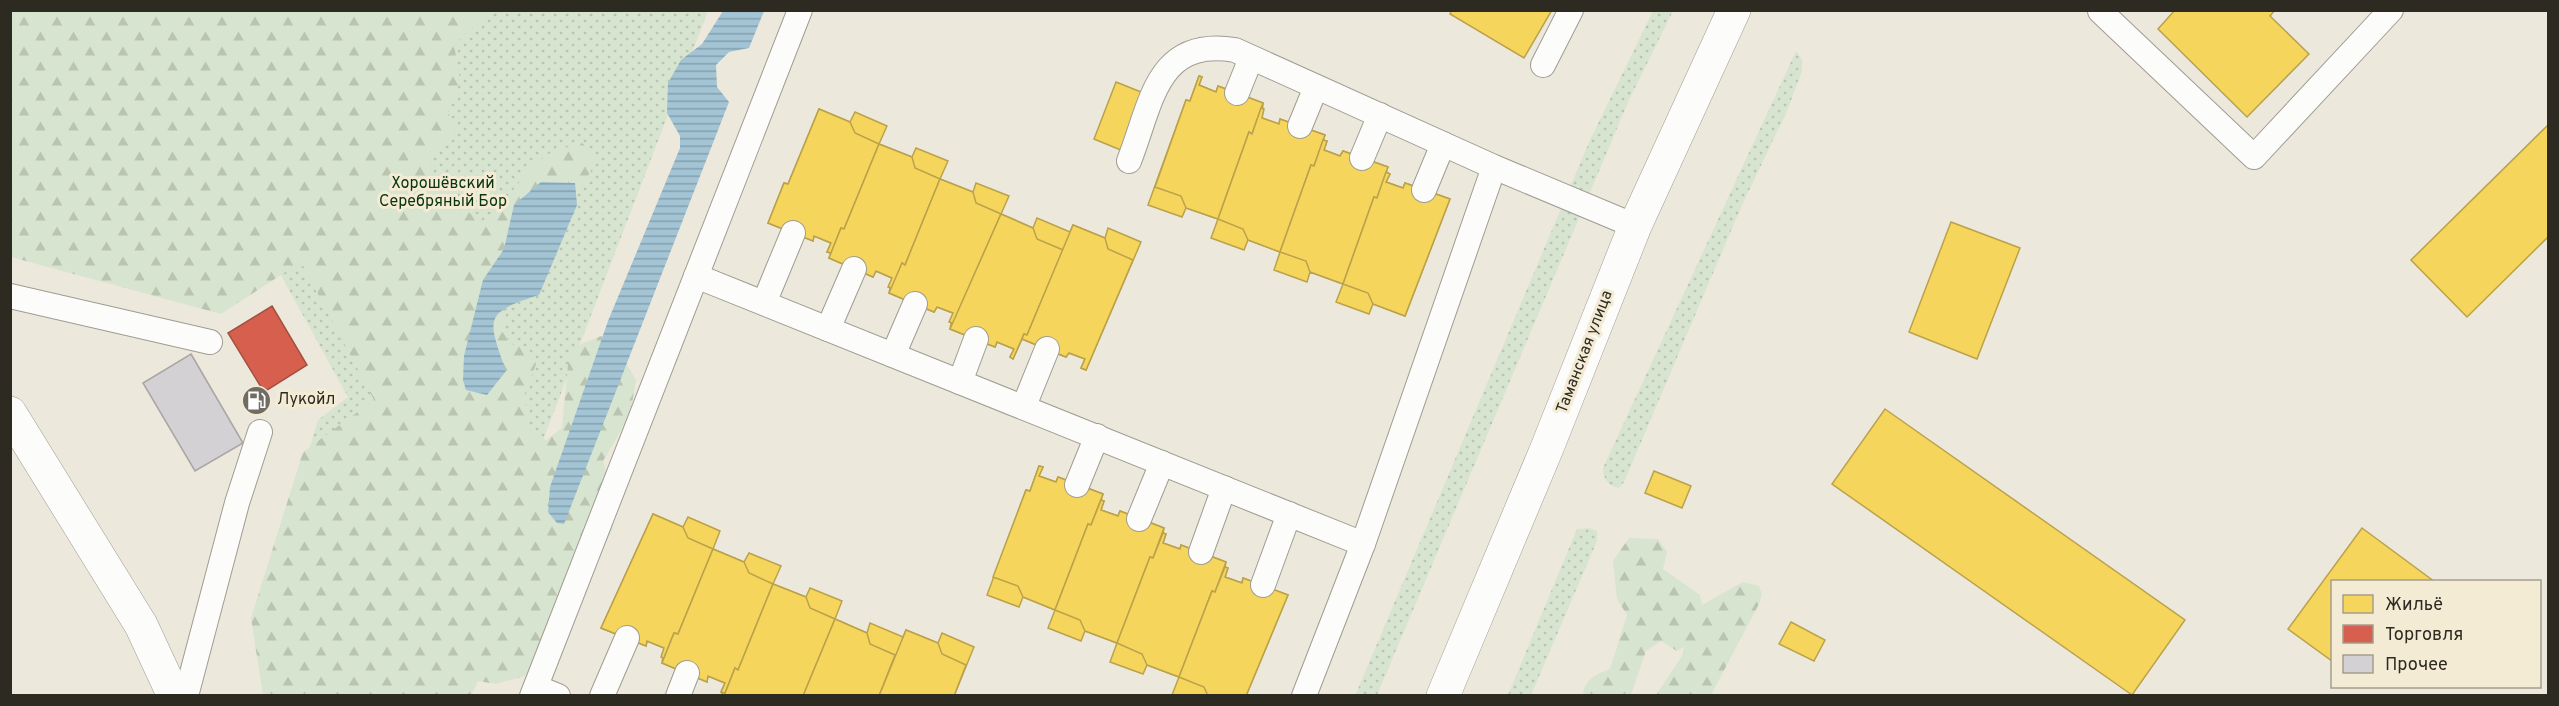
<svg xmlns="http://www.w3.org/2000/svg" width="2559" height="706" viewBox="0 0 2559 706" font-family="Overpass,sans-serif">
	<style>
		.grass { fill: url(#grass-dots) }
		.forest { fill: url(#forest-firs) }
		.water { fill: url(#water-rules) }
		.homes { fill: #f6d55c; stroke: #baa24b; stroke-width: 1.5 }
		.shops { fill: #d6604d; stroke: #a35040; stroke-width: 1.5 }
		.building { fill: #d4d1d5; stroke: #a8a5a4; stroke-width: 1.5 }
		.lines { fill: none; stroke-linecap: round; stroke-linejoin: round }
		.service-casing { stroke: #9f9c93; stroke-width: 26 }
		.minor-casing { stroke: #9f9c93; stroke-width: 34 }
		.tertiary-casing { stroke: #9f9c93; stroke-width: 34 }
		.service { stroke: #fcfcfa; stroke-width: 24 }
		.minor { stroke: #fcfcfa; stroke-width: 33 }
		.tertiary { stroke: #fcfcfa; stroke-width: 33 }
		.labels { text-anchor: middle; dominant-baseline: central; stroke-width: 6; stroke-linejoin: round; paint-order: stroke }
		.park-label { font-size: 16px; fill: #09340f; stroke: #f4ebd5 }
		.street-label { font-size: 16px; fill: #2d2a22; stroke: #f4ebd5 }
		.poi-label { font-size: 16px; fill: #2d2a22; stroke: #f4ebd5; text-anchor: start }
	</style>
	<defs>
		<pattern id="grass-dots" width="8" height="8" patternUnits="userSpaceOnUse" patternTransform="scale(1.5)"><rect width="8" height="8" fill="#d7e4cf"/><path d="M2 2h.1M6 6h.1" fill="none" stroke="#b9c4b1" stroke-width="1.8" stroke-linecap="round"/></pattern>
		<pattern id="forest-firs" width="22" height="20" patternUnits="userSpaceOnUse" patternTransform="scale(1.5)"><rect width="22" height="20" fill="#d7e4cf"/><path d="M5 1l3.5 6h-7zM16 11l3.5 6h-7z" fill="#b9c4b1"/></pattern>
		<pattern id="water-rules" width="6" height="5" patternUnits="userSpaceOnUse" patternTransform="scale(1.5)"><rect width="6" height="5" fill="#a3c4d4"/><path d="M0 2.5h6" fill="none" stroke="#859fac"/></pattern>
	</defs>
	<rect width="100%" height="100%" fill="#ede8dc"/>
	<g class="grass">
		<path d="M11 11H708L445 695 263 602 318 420 348 397 272 259Z"/>
		<path d="M1653 11H1673L1629 100 1377 695 1355 696 1590 140Z"/>
		<path d="M1796 51 1802 60V71L1787 111 1742 205 1624 482 1619 488C1607 485 1604 480 1603 468Z"/>
		<path d="M1589 528 1597 531V541L1531 695H1508L1577 529Z"/>
	</g>
	<g class="forest">
		<path d="M10 11H489L454 45 460 80 448 112 455 128 446 144 431 152 430 170 479 223C507 207 519 174 546 156 555 149 571 147 582 143L596 156 590 173 527 252 500 328 511 344 528 347 536 364 524 396 531 431 546 440 562 428 569 354 583 343 601 336 616 347 636 380 630 415 603 461 612 492 613 528 590 575 560 660 546 670 496 684 478 681 471 695H263L251 618 303 452 374 400 301 262 221 314 11 257Z"/>
		<path d="M1629 538 1658 539 1667 552 1663 569 1700 595 1702 605 1743 582 1759 586 1762 594 1759 604 1711 695H1656L1682 656 1684 647 1677 651 1661 641 1646 651 1631 695H1583C1584 679 1597 674 1610 669L1627 615 1617 599 1613 561Z"/>
	</g>
	<g class="water">
		<path d="M723 11H764L749 48 729 52 716 65 717 87 729 102 564 524 557 523 548 512 550 487 608 321 680 148V136L667 113 668 83 681 60 702 44Z"/>
		<path d="M541 182 575 183 577 205 539 295C482 313 488 319 506 371L487 395 466 390 463 380 464 356 483 280 504 249 514 205Z"/>
	</g>
	<g class="homes">
		<path d="M1452 10H1552L1524 58 1450 14Z"/>
		<path d="M2175 10H2275L2270 16 2309 54 2247 117 2158 29Z"/>
		<path d="M1199 76 1202 77 1199 85 1216 92 1218 86 1263 103 1262 118 1279 124 1280 119 1325 135 1323 140 1327 141 1324 150 1340 156 1343 151 1388 167 1386 172 1390 174 1386 182 1403 188 1405 183 1450 199 1405 316 1373 304 1369 314 1336 302 1343 284 1310 272 1307 282 1274 270 1280 252 1248 240 1244 250 1211 238 1218 219 1186 208 1182 217 1148 205 1186 100 1190 101Z"/>
		<path d="M1199 76 1202 77 1199 85 1216 92 1218 86 1263 103 1252 134 1249 132 1218 219 1186 208 1181 196 1155 187 1186 100 1190 101Z"/>
		<path d="M1116 82 1151 96 1128 153 1094 139Z"/>
		<path d="M1261 108 1264 109 1262 118 1279 124 1280 119 1325 135 1314 166 1311 165 1280 252 1248 240 1243 229 1218 219 1249 132 1252 134Z"/>
		<path d="M819 109 850 122 855 112 887 126 879 144 912 157 916 148 948 161 940 179 973 192 976 183 1009 196 1001 214 1033 228 1037 218 1070 232 1073 225 1105 238 1108 228 1141 242 1086 370 1081 368 1085 359 1069 353 1066 357 1022 339 1013 359 1010 357 1014 349 997 342 995 347 950 329 953 313 937 307 934 312 889 293 892 278 876 271 873 277 829 258 831 253 827 252 831 243 814 236 813 241 768 223 784 183 788 184Z"/>
		<path d="M819 109 850 122 855 133 879 144 844 229 841 228 831 253 827 252 831 243 814 236 813 241 768 223 784 183 788 184Z"/>
		<path d="M2548 125V237L2467 317 2411 260Z"/>
		<path d="M1323 140 1327 141 1324 150 1340 156 1343 151 1388 167 1377 198 1374 197 1343 284 1310 272 1306 261 1280 252 1311 165 1314 166Z"/>
		<path d="M879 144 912 157 915 168 940 179 905 265 902 263 892 288 888 287 892 278 876 271 873 277 829 258 841 228 844 229Z"/>
		<path d="M1386 172 1390 174 1386 182 1403 188 1405 183 1450 199 1405 316 1373 304 1368 293 1343 284 1374 197 1377 198Z"/>
		<path d="M940 179 973 192 976 203 1001 214 953 323 949 322 953 313 937 307 934 312 889 293 902 263 905 265Z"/>
		<path d="M1001 214 1033 228 1037 239 1063 250 1027 335 1024 334 1013 359 1010 357 1014 349 997 342 995 347 950 329Z"/>
		<path d="M1951 222 2020 248 1977 359 1909 332Z"/>
		<path d="M1073 225 1105 238 1108 249 1133 260 1086 370 1081 368 1085 359 1069 353 1066 357 1022 339 1024 334 1027 335Z"/>
		<path d="M1885 409 2185 620 2132 695 1832 484Z"/>
		<path d="M1039 466 1043 467 1039 476 1056 482 1058 477 1103 494 1101 500 1104 501 1101 510 1118 516 1120 511 1164 528 1163 533 1166 534 1163 543 1180 549 1181 545 1226 562 1225 567 1228 568 1225 577 1242 583 1243 578 1288 595 1246 696 1172 695 1179 677 1147 665 1143 674 1110 662 1117 643 1085 631 1081 641 1048 628 1055 610 1023 597 1019 607 987 595 1026 490 1030 491Z"/>
		<path d="M1039 466 1043 467 1039 476 1056 482 1058 477 1103 494 1091 525 1088 524 1055 610 1023 597 1018 586 993 577 1026 490 1030 491Z"/>
		<path d="M1654 471 1691 486 1682 508 1645 493Z"/>
		<path d="M1101 500 1104 501 1101 510 1118 516 1120 511 1164 528 1153 558 1150 557 1117 643 1085 631 1080 620 1055 610 1088 524 1091 525Z"/>
		<path d="M653 514 683 527 688 517 720 531 713 549 744 562 749 553 781 566 773 584 806 597 810 588 842 601 835 619 867 633 870 623 903 637 906 630 938 643 942 633 974 647 954 696H724L721 692 725 683 708 676 707 682 662 663 664 648 647 641 646 646 601 628Z"/>
		<path d="M653 514 683 527 688 538 713 549 678 634 674 633 664 658 661 657 664 648 647 641 646 646 601 628Z"/>
		<path d="M2362 528 2435 582H2332V661L2288 629Z"/>
		<path d="M1163 533 1166 534 1163 543 1180 549 1181 545 1226 562 1215 592 1212 591 1179 677 1147 665 1142 654 1117 643 1150 557 1153 558Z"/>
		<path d="M713 549 744 562 749 573 773 584 738 670 735 668 725 693 721 692 725 683 708 676 707 682 662 663 674 633 678 634Z"/>
		<path d="M1225 567 1228 568 1225 577 1242 583 1243 578 1288 595 1246 696H1208L1204 687 1179 677 1212 591 1215 592Z"/>
		<path d="M773 584 806 597 810 608 835 619 803 696H724L735 668 738 670Z"/>
		<path d="M835 619 867 633 870 644 895 655 879 696H803Z"/>
		<path d="M1791 622 1825 640 1814 661 1779 644Z"/>
		<path d="M906 630 938 643 942 654 966 665 954 696H879Z"/>
	</g>
	<path class="shops" d="M272 306 307 365 264 392 228 333Z"/>
	<path class="building" d="M191 354 243 443 195 471 143 383Z"/>
	<g class="lines">
		<defs>
			<g id="service">
				<path d="M2100 11 2254 157 2391 10"/>
				<path d="M1543 65 1571 10"/>
				<path d="M1237 93 1251 58"/>
				<path d="M1300 126 1316 87"/>
				<path d="M1362 158 1380 115"/>
				<path d="M1129 161C1152 103 1156 37 1235 50L1494 167 1363 544 1304 696"/>
				<path d="M1494 167 1635 226"/>
				<path d="M1424 190 1443 144"/>
				<path d="M696 276 1363 544"/>
				<path d="M10 296 210 342"/>
				<path d="M764 303 793 233"/>
				<path d="M828 329 854 269"/>
				<path d="M893 355 915 304"/>
				<path d="M960 382 976 339"/>
				<path d="M1024 406 1047 349"/>
				<path d="M1077 485 1097 436"/>
				<path d="M1139 519 1162 463"/>
				<path d="M1201 552 1224 488"/>
				<path d="M1263 585 1289 514"/>
				<path d="M536 687 558 696"/>
				<path d="M186 696 237 503 260 432"/>
				<path d="M532 696 800 10"/>
				<path d="M602 696 627 638"/>
				<path d="M678 696 687 673"/>
			</g>
			<path id="minor" d="M10 413 141 625 174 696"/>
			<path id="tertiary" d="M1443 696 1547 448 1635 226 1734 10"/>
		</defs>
		<use href="#service" class="service-casing"/>
		<use href="#minor" class="minor-casing"/>
		<use href="#tertiary" class="tertiary-casing"/>
		<use href="#service" class="service"/>
		<use href="#minor" class="minor"/>
		<use href="#tertiary" class="tertiary"/>
	</g>
	<defs>
		<symbol id="fuel-disc" viewBox="-11 -11 22 22"><circle r="9.5" fill="#706c63" stroke="#f4ebd5"/><path d="M-5.5-6h7V0h2V4h1.3V-2.5L3-4.5l.8-.8L6-3V5H2.5V1h-1V6h-7ZM-4.2-4.7v3.2H.2V-4.7Z" fill="#fff"/></symbol>
	</defs>
	<g fill-rule="evenodd">
		<use href="#fuel-disc" x="240" y="384" width="33" height="33"/>
	</g>
	<g class="labels">
		<g class="park-label">
			<text x="443" y="184">Хорошёвский<tspan x="443" dy="18">Серебряный Бор</tspan></text>
		</g>
		<g class="street-label">
			<text transform="translate(1585 352) rotate(-69)">Таманская улица</text>
		</g>
		<g class="poi-label">
			<text x="277" y="400">Лукойл</text>
		</g>
	</g>
	<rect width="2559" height="706" fill="none" stroke="#2d2a22" stroke-width="24"/>
	<rect x="2331" y="580" width="210" height="108" fill="#f4ebd5" stroke="#a49e8d" stroke-width="1.5"/>
	<rect x="2343" y="595" width="30" height="18" fill="#f6d55c" stroke="#a49e8d" stroke-width="1.5"/>
	<text x="2385" y="610" font-size="18" fill="#2d2a22">Жильё</text>
	<rect x="2343" y="625" width="30" height="18" fill="#d6604d" stroke="#a49e8d" stroke-width="1.5"/>
	<text x="2385" y="640" font-size="18" fill="#2d2a22">Торговля</text>
	<rect x="2343" y="655" width="30" height="18" fill="#d4d1d5" stroke="#a49e8d" stroke-width="1.5"/>
	<text x="2385" y="670" font-size="18" fill="#2d2a22">Прочее</text>
</svg>
